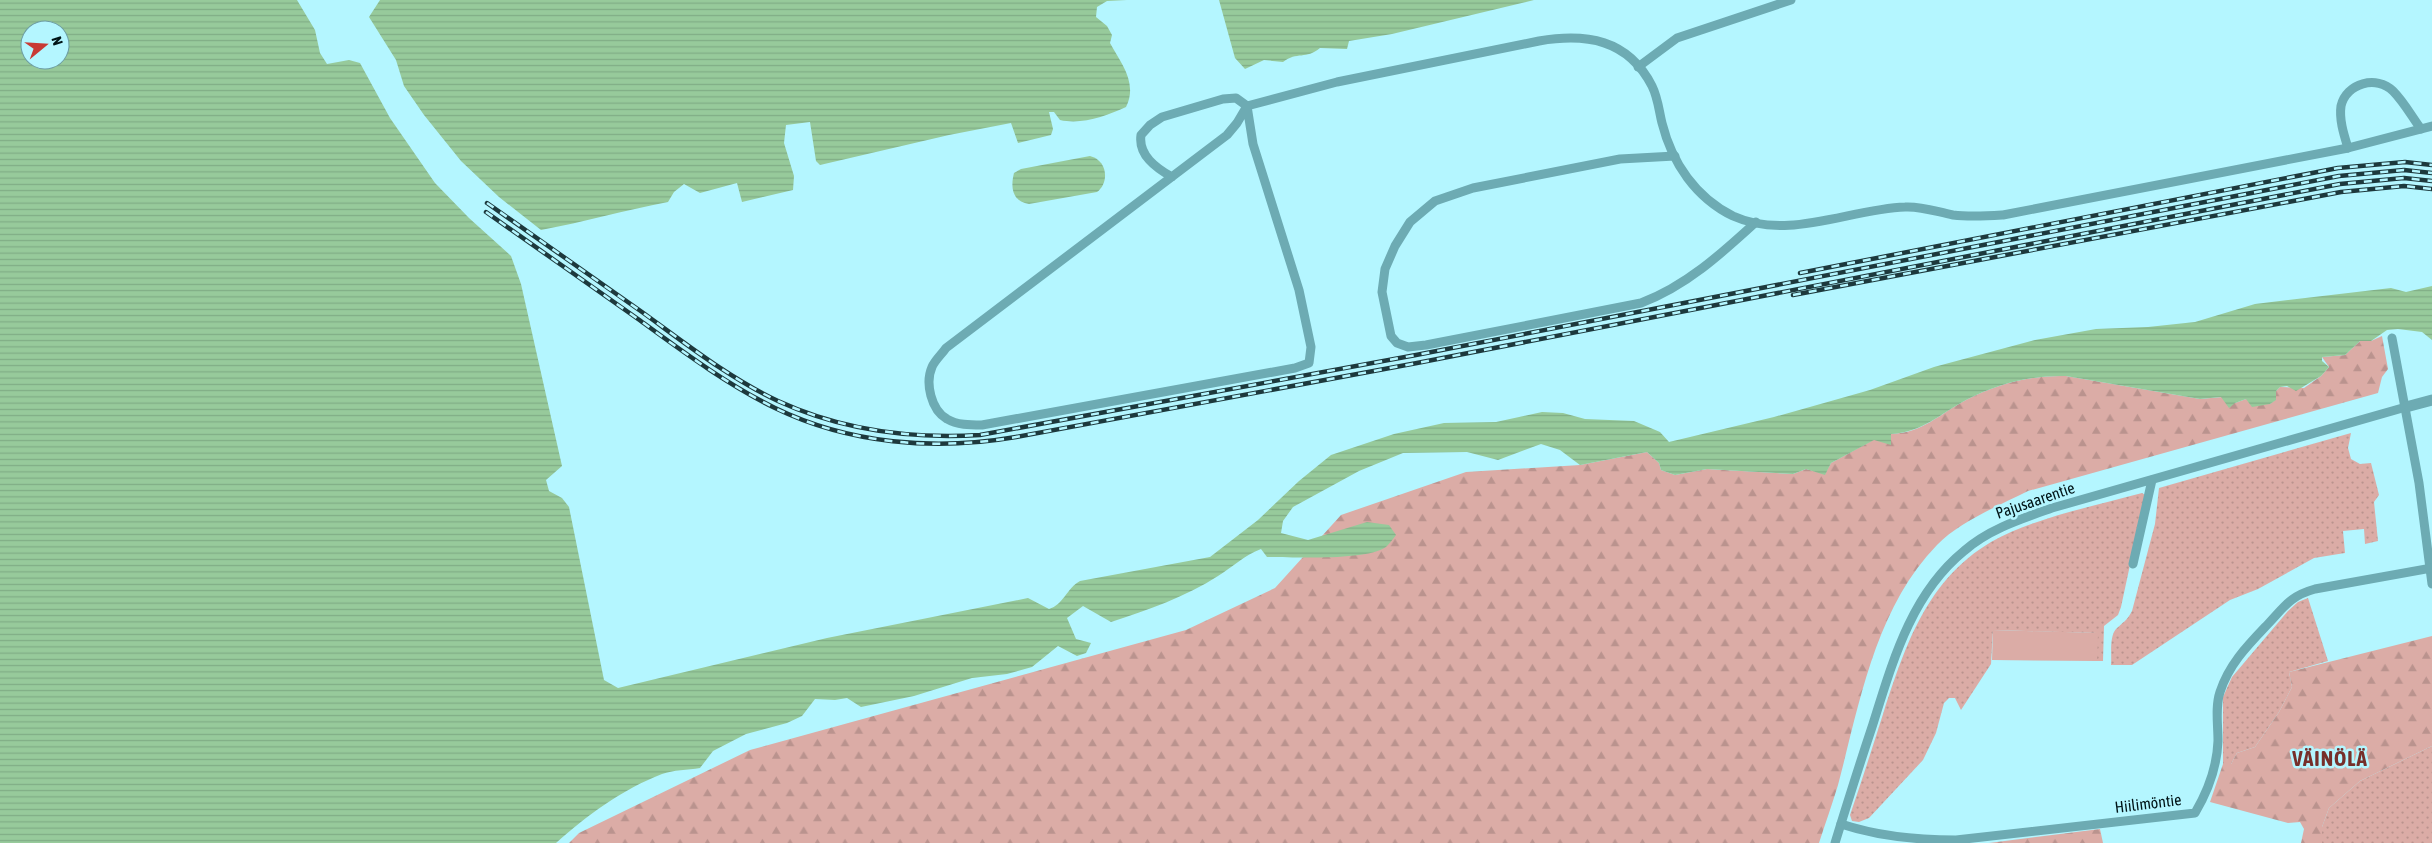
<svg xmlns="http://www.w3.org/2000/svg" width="2432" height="843" viewBox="0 0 2432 843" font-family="'Asap Condensed',sans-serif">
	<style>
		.grass { fill: url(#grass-dots) }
		.forest { fill: url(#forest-firs) }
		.pitch { fill: #dbaca6 }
		.water { fill: url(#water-rules); fill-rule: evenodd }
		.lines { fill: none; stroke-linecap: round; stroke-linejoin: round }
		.minor { stroke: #6dabb3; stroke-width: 9 }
		.tertiary { stroke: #6dabb3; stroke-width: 11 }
		.rail-casing { stroke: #1d393d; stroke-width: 4.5 }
		.rail { stroke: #b4f6ff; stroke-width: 2.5; stroke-dasharray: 8; stroke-linecap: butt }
		.labels { text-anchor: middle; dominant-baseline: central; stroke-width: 5; stroke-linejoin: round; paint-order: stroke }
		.street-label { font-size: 16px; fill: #001417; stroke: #b4f6ff }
		.district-label { font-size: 21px; font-weight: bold; letter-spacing: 1px; fill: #762f2a; stroke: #b4f6ff }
	</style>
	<defs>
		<pattern id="grass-dots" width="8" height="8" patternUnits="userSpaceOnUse" patternTransform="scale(1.25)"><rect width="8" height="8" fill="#dbaca6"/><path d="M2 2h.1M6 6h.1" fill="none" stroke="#ba938e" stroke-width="1.8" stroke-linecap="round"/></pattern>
		<pattern id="forest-firs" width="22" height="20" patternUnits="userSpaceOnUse" patternTransform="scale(1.25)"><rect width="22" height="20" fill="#dbaca6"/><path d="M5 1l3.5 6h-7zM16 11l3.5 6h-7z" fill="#ba938e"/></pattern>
		<pattern id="water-rules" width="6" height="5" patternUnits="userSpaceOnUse" patternTransform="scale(1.25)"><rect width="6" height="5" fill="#97ca9b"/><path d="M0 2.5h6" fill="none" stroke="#80ad85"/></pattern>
	</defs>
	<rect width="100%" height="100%" fill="#b4f6ff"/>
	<g class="grass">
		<path d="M2351 433 2348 448 2351 459 2360 464 2371 463 2379 495 2374 502 2378 541 2365 544 2364 529 2343 531 2345 553 2314 558 2258 589 2230 600 2132 665H2111C2112 655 2109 637 2116 629 2123 622 2127 621 2132 611L2155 524 2159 488Z"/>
		<path d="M2142 493 2145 495 2121 607 2118 615 2104 626 2103 661H2097V633L1993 630 1991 664 1961 710 1955 698H1949L1944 703 1936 733 1923 760 1869 818 1859 822 1852 821 1850 815C1862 780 1873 746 1884 711 1906 644 1927 580 1991 542 2033 518 2095 506 2142 493Z"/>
		<path d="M2308 598 2328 661 2289 672 2292 687 2279 712 2255 747 2237 753 2231 764H2223V697L2232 677 2288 611 2298 602Z"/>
		<path d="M2432 746V843H2322V827L2329 808 2360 781Z"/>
	</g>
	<g class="forest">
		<path d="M2382 336 2388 369 2382 377 2378 393 2028 491C2000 505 1959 522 1937 545 1875 609 1860 702 1838 785 1832 805 1825 824 1819 843H569L579 833 750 750 1186 630 1275 588 1341 515 1466 472 1580 465 1647 452 1659 463 1661 470 1675 475 1707 469 1793 474 1806 469 1825 474 1831 463 1875 439 1891 444V434C1923 433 1939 414 1966 400 1997 384 2031 375 2066 376L2200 399 2222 397 2235 403 2246 399 2270 404 2275 400 2276 391 2280 387 2304 388 2321 376 2329 367 2322 357 2345 355 2360 341H2371Z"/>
		<path d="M2432 636V746L2360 781 2329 808 2322 827V843H2301L2304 829 2300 822 2288 823 2210 802 2223 764H2231L2237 753 2255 747 2279 712 2292 687 2289 672Z"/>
		<path d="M2100 829 2103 843H1989Z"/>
	</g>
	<path class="pitch" d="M1993 630 2098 633 2097 661 1992 660Z"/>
	<g class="water">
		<path d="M0 0H297L315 30 320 53 327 64 349 60 360 63 390 118 435 183 469 218 511 256 521 284 562 466 546 480 549 491 562 498 569 507 604 680 618 688 827 638 1028 598 1049 609C1063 605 1067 588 1080 581L1210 557 1258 520 1299 481 1331 455 1394 434 1444 423 1496 422 1542 412 1563 413 1585 419 1634 421 1660 432 1669 442 1774 417 1870 390 1934 367 2035 340 2096 329 2148 327 2195 322 2255 304 2391 288 2406 292 2432 286V340L2422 332 2398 329 2387 330 2371 341H2360L2345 355 2322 357V361L2329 367 2321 376 2296 391 2287 386 2280 387 2276 391V400L2270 404 2252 407 2246 399 2235 403 2229 408 2221 397 2200 399 2066 376C2031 375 1997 384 1966 400 1939 414 1924 432 1891 434V445L1874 440 1831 463 1825 475 1806 469 1793 474 1707 469 1675 475 1661 470 1659 463 1647 452 1580 465 1560 450 1541 444 1498 460 1467 452 1403 453 1359 471 1293 507 1283 521 1281 533 1308 540 1367 522 1389 525 1396 535C1393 539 1389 544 1386 547 1366 561 1293 557 1267 557L1261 549C1243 556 1234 566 1218 576 1186 597 1147 610 1111 622L1083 606 1067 618 1076 639 1091 643 1086 653 1077 656 1058 646 1032 667 1007 674 972 678 914 696 861 707 847 698 835 700 815 699 802 716 787 723 746 734 713 751 700 768C688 770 673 770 662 774 623 789 586 816 556 843H0ZM30 30H60V60H30Z"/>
		<path d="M380 0H1127L1107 1 1097 7 1096 17 1107 26 1112 35 1110 43C1121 63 1138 83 1126 107 1106 116 1082 125 1060 120L1054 112H1049L1053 129 1051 135 1018 143 1011 123 949 135 820 165 816 161 810 122 786 125 784 143 794 176 793 190 742 202 737 183 700 193 684 184 674 192 668 202C625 210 584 222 541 230L499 197 461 161 424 115 404 86 396 60 369 17Z"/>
		<path d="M1219 0H1534L1392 34 1349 41 1347 49 1320 48C1306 60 1297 51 1283 62L1264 60 1245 69 1235 58Z"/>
		<path d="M1090 156C1107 160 1110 182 1097 192L1029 204C1013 202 1010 188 1014 173L1021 169Z"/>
	</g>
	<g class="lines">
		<g class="minor">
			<path d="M1638 67 1677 38 1791 0"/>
			<path d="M2348 148C2344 135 2339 120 2341 106 2346 83 2377 75 2393 91 2404 102 2412 117 2421 129"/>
			<path d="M1675 156 1620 159 1473 188 1435 201 1410 222 1395 246 1385 269 1382 292 1391 336 1397 343 1408 347 1426 345 1641 303C1686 286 1721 254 1756 222"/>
			<path d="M1172 177C1156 168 1138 155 1141 135L1150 125 1162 117 1223 99 1236 98 1247 106 1253 144 1299 290 1311 347 1309 363 1295 368 982 425C970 425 957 425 947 419 931 410 925 383 932 367 935 360 942 354 946 348L1227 135 1237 123 1247 106 1337 82 1539 41C1586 33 1628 39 1652 86 1658 98 1659 111 1662 123 1672 163 1696 198 1733 216 1788 241 1849 209 1905 207 1922 206 1937 212 1953 215 1970 217 1986 216 2003 215L2348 148 2432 126"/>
			<path d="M2392 338 2419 483 2432 584"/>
			<path d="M2133 564 2152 480"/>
			<path d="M1841 824C1877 836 1918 840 1956 840L2195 813C2208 791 2217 767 2218 741 2218 725 2215 707 2220 692 2229 664 2248 645 2268 624 2285 606 2290 596 2315 589L2432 568"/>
			<path d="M1835 843C1847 804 1859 766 1872 727 1892 664 1910 595 1964 551 1989 529 2021 519 2052 508L2406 407"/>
		</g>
		<path class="tertiary" d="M2406 407 2432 400"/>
		<defs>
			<g id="rail">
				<path d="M487 203C539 239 590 276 642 312 685 343 729 378 778 401 841 430 912 439 980 435L1416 355 2339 176 2404 170 2432 173"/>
				<path d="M486 212C537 248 587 283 638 319 682 351 726 384 775 408 849 444 935 451 1016 437L1417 363 2340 184 2404 178 2432 181"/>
				<path d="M1800 273 2338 168 2405 162 2432 165"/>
				<path d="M1793 295 2341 192 2404 186 2432 189"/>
			</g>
		</defs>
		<use href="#rail" class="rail-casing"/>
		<use href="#rail" class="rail"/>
	</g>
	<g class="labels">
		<g class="street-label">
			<text transform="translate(2035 500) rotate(-19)">Pajusaarentie</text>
			<text transform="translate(2148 803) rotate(-7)">Hiilimöntie</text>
		</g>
		<g class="district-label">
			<text x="2330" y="758">VÄINÖLÄ</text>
		</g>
	</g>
	<g transform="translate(45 45) rotate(72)"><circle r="24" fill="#b4f6ff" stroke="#6c9ca2"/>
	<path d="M0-4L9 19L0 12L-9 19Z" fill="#c83a35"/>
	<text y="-8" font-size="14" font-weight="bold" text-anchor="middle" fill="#001417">N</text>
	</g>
</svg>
